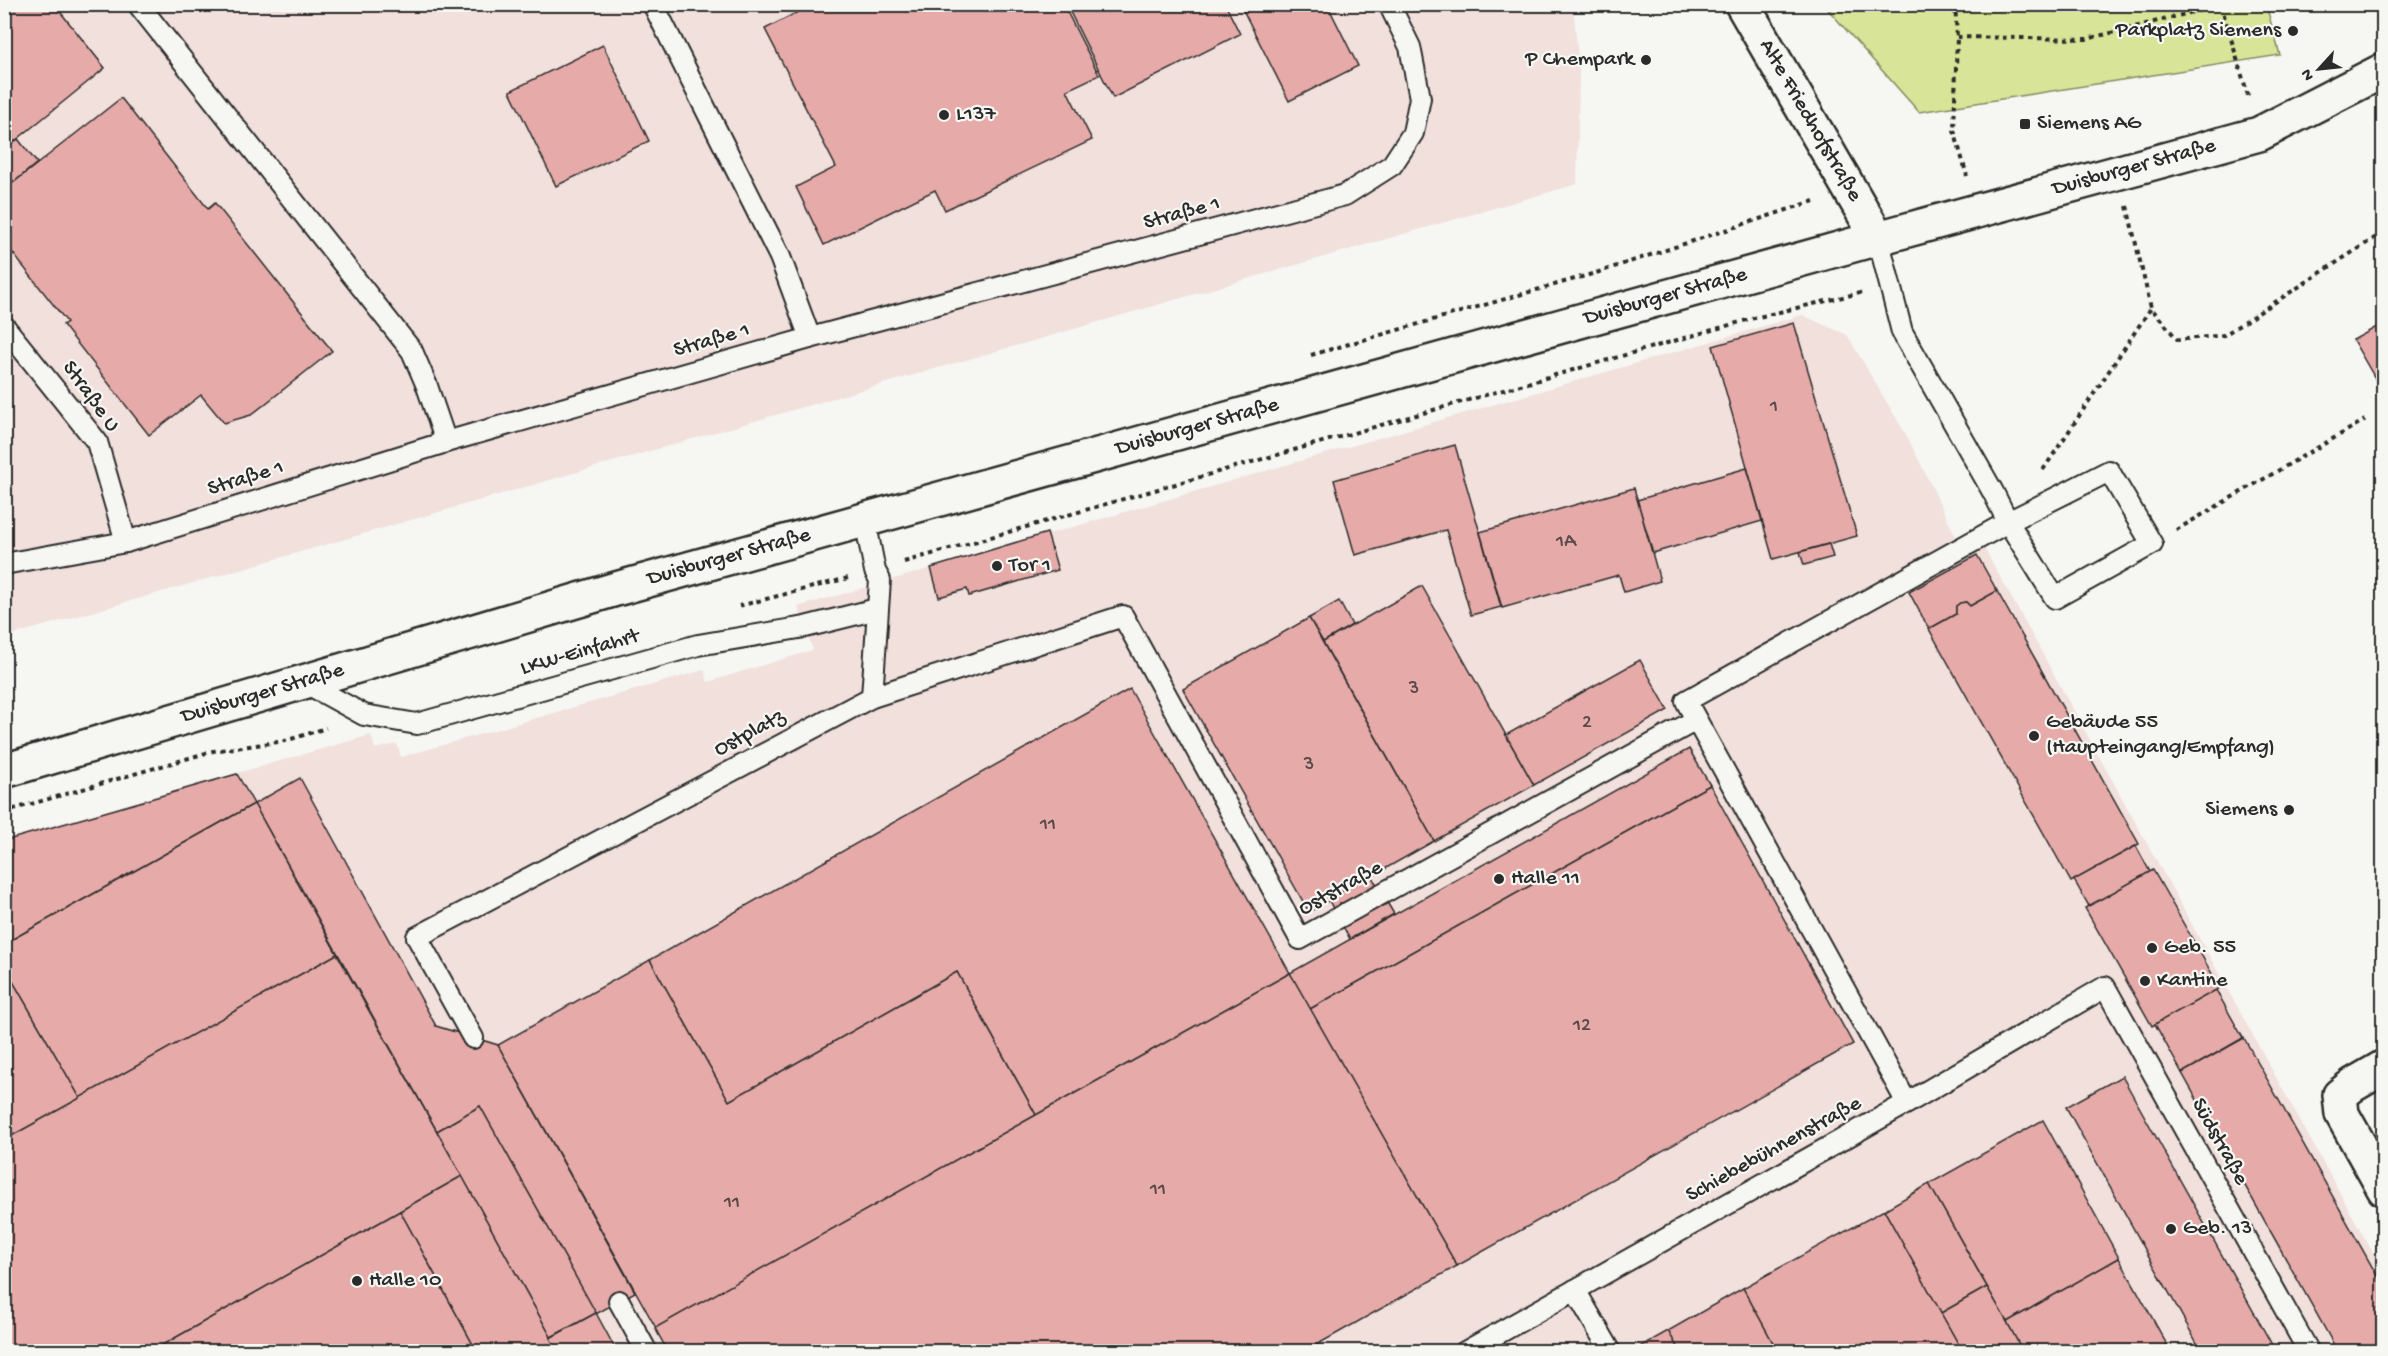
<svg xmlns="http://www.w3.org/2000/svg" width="2388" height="1356" viewBox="0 0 2388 1356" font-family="'Gochi Hand',sans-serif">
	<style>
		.built { fill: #f1e0dc }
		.green { fill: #d8e497; stroke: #828861; stroke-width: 1.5 }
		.building { fill: #e6aba9; stroke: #2b2b2b; stroke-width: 1.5 }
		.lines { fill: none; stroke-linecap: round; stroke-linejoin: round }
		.lane-casing { stroke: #2b2b2b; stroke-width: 24 }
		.street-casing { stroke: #2b2b2b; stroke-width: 38 }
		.secondary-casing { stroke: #2b2b2b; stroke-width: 38 }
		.path { stroke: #2b2b2b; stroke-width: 4; stroke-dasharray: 4.5 4.5; stroke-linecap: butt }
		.lane { stroke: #f6f6f2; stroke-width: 20 }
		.street { stroke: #f6f6f2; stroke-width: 33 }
		.secondary { stroke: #f6f6f2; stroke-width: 33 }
		.poi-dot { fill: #2b2b2b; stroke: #f6f6f2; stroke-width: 2 }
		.labels { text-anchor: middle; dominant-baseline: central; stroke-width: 4.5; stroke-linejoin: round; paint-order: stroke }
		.number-label { font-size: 20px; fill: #5a4b4a }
		.poi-label { font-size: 22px; fill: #2b2b2b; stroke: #f6f6f2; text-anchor: start }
		.street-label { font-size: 22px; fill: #2b2b2b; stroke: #f6f6f2 }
	</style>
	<rect width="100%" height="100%" fill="#f6f6f2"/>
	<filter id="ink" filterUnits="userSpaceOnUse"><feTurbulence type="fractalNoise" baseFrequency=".0167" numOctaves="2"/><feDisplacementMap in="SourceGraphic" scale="12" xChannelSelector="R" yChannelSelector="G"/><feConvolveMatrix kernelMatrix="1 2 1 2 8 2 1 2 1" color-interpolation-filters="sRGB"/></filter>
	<g filter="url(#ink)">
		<g class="built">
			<path d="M5 5H1573L1579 69 1577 184 5 637Z"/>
			<path d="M1802 315 1847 335 1909 440 1965 555 1983 546 2384 1273 2383 1352H5V839L371 735 375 749 397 744 401 757 704 670 708 682 813 650 798 607Z"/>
		</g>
		<path class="green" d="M1824 5H2266L2280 55 1919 112Z"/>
		<g class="building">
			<path d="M4 4H54L105 68 4 150Z"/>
			<path d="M813 4H1063L1099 75 1067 90 1092 140 945 210 935 190 824 245 796 187 836 167 765 29Z"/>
			<path d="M1066 4H1225L1240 34 1113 98Z"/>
			<path d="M1240 4H1327L1358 66 1289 101Z"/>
			<path d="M603 45 649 141 556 186 510 91Z"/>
			<path d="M121 98 208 209 215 203 332 351 251 415 224 423 201 395 149 435 63 325 67 322 4 242V190Z"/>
			<path d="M18 139 37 163 14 182 4 169V150Z"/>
			<path d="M1794 323 1857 536 1773 559 1713 346Z"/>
			<path d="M2384 323V384L2380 387 2353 340Z"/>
			<path d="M1455 445 1501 607 1471 615 1446 530 1355 555 1334 480Z"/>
			<path d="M1747 468 1762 521 1653 553 1637 500Z"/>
			<path d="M1634 488 1660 581 1624 592 1619 575 1502 608 1480 532Z"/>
			<path d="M1047 533 1058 570 969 596 967 589 939 597 931 568Z"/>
			<path d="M1829 544 1833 557 1804 565 1800 552Z"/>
			<path d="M1977 555 1997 591 1970 606 1966 602 1960 603 1956 606V614L1929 629 1909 592Z"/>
			<path d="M1422 586 1534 785 1434 841 1323 642Z"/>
			<path d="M1997 591 2139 844 2071 882 1929 629 1956 614V606L1960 603 1966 602 1970 606Z"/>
			<path d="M1339 601 1352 625 1323 642 1309 618Z"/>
			<path d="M1309 618 1434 841 1309 912 1183 689Z"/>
			<path d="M1640 660 1668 710 1534 785 1506 735Z"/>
			<path d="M1130 689 1290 973 1036 1115 957 972 729 1101 650 960Z"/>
			<path d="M1689 749 1710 785 1310 1009 1290 973Z"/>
			<path d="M237 774 254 804 4 944V841Z"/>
			<path d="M300 778 436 1026 498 1045 635 1292 596 1314 480 1106 437 1131 254 804Z"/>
			<path d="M1710 785 1853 1044 1457 1266 1310 1009Z"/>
			<path d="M254 804 337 954 80 1098 4 966V944Z"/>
			<path d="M2136 846 2150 872 2089 906 2074 880Z"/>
			<path d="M2153 870 2220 988 2152 1026 2085 908Z"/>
			<path d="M1371 875 1394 914 1350 939 1328 899Z"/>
			<path d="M337 954 462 1176 150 1352H4V1140Z"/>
			<path d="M650 960 729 1101 957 972 1036 1115 656 1328 498 1045Z"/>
			<path d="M4 966 80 1098 4 1140Z"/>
			<path d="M1290 973 1457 1266 1304 1352H668L655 1328Z"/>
			<path d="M2216 990 2243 1038 2182 1073 2155 1024Z"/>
			<path d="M2244 1038 2384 1288V1352H2338L2182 1073Z"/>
			<path d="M2122 1076 2276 1352H2202L2066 1107Z"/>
			<path d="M480 1106 596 1313 551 1337 437 1131Z"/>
			<path d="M2043 1120 2119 1258 2007 1322 1929 1184Z"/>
			<path d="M462 1176 551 1337 558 1352H477L400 1211Z"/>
			<path d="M1929 1184 1987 1287 1941 1313 1884 1210Z"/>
			<path d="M1884 1210 1963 1352H1778L1743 1288Z"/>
			<path d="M400 1211 477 1352H150Z"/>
			<path d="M2119 1258 2171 1352H2023L2007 1322Z"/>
			<path d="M1987 1287 2007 1322 2023 1352H1963L1941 1313Z"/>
			<path d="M1743 1288 1778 1352H1680L1668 1331Z"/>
			<path d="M596 1313 617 1352H558L550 1338Z"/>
			<path d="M1668 1331 1680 1352H1631Z"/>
		</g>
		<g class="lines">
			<defs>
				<g id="lane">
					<path d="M138 4 412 351 427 386 446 442"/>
					<path d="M653 4 780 257 810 338"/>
					<path d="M1878 238 1902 332 1993 492 2008 522 2109 471 2152 544 2055 598 2008 522 1686 701 1907 1103"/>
					<path d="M4 326 97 442 126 542"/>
					<path d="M865 520 875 571 880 580 872 697"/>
					<path d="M4 564 126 542 446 442 810 338 1345 195 1392 165 1413 133 1420 98 1410 47 1389 4"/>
					<path d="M304 682 364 715 417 724 698 645 805 627 877 609"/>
					<path d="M473 1038 417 937 872 697 1123 616 1300 939 1696 720"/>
					<path d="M1575 1290 1611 1352"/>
					<path d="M619 1301 647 1352"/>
					<path d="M1465 1352 1907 1103 2105 987 2309 1352"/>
				</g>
				<g id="street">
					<path id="s1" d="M1742 4 1878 238"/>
					<path d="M2384 1067 2353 1085 2340 1095 2342 1114 2384 1189"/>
				</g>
				<g id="secondary">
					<path id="s2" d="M4 771 616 589 1878 238 2259 134 2384 70"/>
				</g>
			</defs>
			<use href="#lane" class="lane-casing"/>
			<use href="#street" class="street-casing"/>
			<use href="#secondary" class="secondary-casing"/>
			<g class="path">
				<path d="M1955 4 1957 37 1954 130 1967 176"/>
				<path d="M2221 5 2249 99"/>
				<path d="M1957 37 2087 39 2221 5"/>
				<path d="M2127 206 2151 308 2178 340 2224 335 2384 232"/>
				<path d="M1311 355 1599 272 1814 201"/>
				<path d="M2043 470 2151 308"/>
				<path d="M2176 530 2365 420"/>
				<path d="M904 562 1754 318 1864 292"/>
				<path d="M739 606 848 578"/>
				<path d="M4 812 213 751 285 741 326 728"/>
			</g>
			<use href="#lane" class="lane"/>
			<use href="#street" class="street"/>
			<use href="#secondary" class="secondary"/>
		</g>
	</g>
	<g class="poi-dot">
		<circle cx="2293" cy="31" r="6"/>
		<circle cx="1646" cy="60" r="6"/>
		<circle cx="944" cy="115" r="6"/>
		<rect x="2019" y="118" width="12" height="12" rx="3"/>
		<circle cx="997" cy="566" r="6"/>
		<circle cx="2034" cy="736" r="6"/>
		<circle cx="2289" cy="810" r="6"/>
		<circle cx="1499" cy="879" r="6"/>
		<circle cx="2152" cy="948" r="6"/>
		<circle cx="2145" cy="981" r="6"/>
		<circle cx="2171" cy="1229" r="6"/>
		<circle cx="357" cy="1281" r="6"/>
	</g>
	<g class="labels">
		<g class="number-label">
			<text x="1774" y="407">1</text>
			<text x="1566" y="542">1A</text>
			<text x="1414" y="689">3</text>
			<text x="1587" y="723">2</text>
			<text x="1309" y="765">3</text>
			<text x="1048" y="825">11</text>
			<text x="1582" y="1026">12</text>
			<text x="1158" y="1190">11</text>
			<text x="732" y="1203">11</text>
		</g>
		<g class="poi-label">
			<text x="2281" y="31" text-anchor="end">Parkplatz Siemens</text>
			<text x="1634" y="60" text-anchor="end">P Chempark</text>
			<text x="956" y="115">L137</text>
			<text x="2037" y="124">Siemens AG</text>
			<text x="1009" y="566">Tor 1</text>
			<text x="2046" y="723">Gebäude 55<tspan x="2046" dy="25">(Haupteingang/Empfang)</tspan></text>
			<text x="2277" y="810" text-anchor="end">Siemens</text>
			<text x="1511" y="879">Halle 11</text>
			<text x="2164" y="948">Geb. 55</text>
			<text x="2157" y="981">Kantine</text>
			<text x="2183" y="1229">Geb. 13</text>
			<text x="369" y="1281">Halle 10</text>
		</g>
		<g class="street-label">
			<text stroke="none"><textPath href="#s1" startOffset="135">Alte Friedhofstraße</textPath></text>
			<text stroke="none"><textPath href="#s2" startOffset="2214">Duisburger Straße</textPath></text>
			<text transform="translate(1182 214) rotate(-15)">Straße 1</text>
			<text stroke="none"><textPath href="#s2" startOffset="1728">Duisburger Straße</textPath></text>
			<text transform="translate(712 341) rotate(-16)">Straße 1</text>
			<text transform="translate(90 397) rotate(54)">Straße U</text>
			<text stroke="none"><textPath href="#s2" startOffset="1242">Duisburger Straße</textPath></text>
			<text transform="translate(246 479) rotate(-17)">Straße 1</text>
			<text stroke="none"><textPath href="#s2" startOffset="756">Duisburger Straße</textPath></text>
			<text transform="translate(580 653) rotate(-16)">LKW-Einfahrt</text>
			<text stroke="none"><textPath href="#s2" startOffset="270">Duisburger Straße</textPath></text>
			<text transform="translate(750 734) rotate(-28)">Ostplatz</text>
			<text transform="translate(1341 889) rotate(-29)">Oststraße</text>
			<text transform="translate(2219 1142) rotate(61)">Südstraße</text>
			<text transform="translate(1774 1150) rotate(-29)">Schiebebühnenstraße</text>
		</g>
	</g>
	<rect width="2388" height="1356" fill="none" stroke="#f6f6f2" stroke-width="24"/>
	<rect x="12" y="12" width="2364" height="1332" fill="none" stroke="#2b2b2b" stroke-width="2" filter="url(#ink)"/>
	<g transform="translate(2319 69) rotate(243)" stroke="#f6f6f2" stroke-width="4.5" paint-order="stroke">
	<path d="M0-4.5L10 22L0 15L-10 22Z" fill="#2b2b2b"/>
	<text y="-9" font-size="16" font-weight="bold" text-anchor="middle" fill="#2b2b2b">N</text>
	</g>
</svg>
